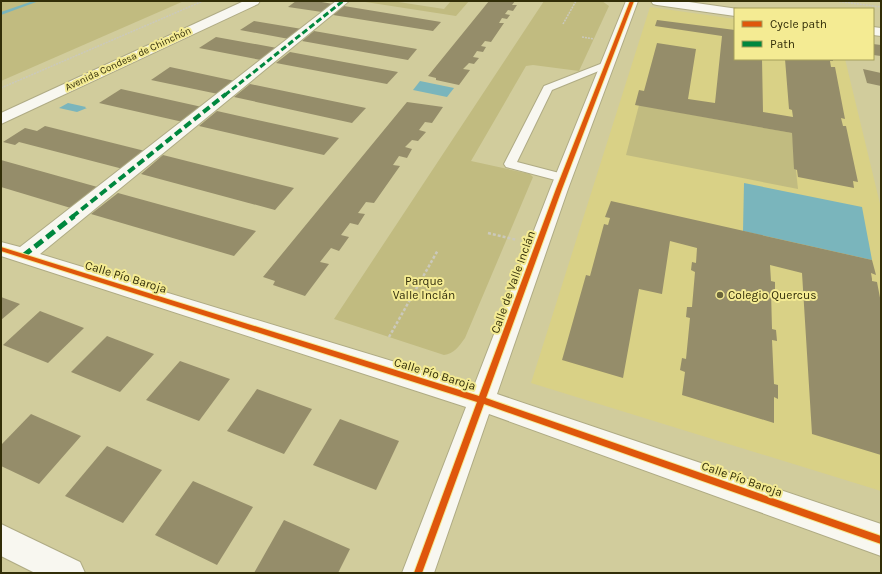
<svg xmlns="http://www.w3.org/2000/svg" width="882" height="574" viewBox="0 0 882 574" font-family="Karla,sans-serif">
	<style>
		.built { fill: #d9d186 }
		.green { fill: #c1bb80 }
		.water { fill: #7ab5bc }
		.lines { fill: none; stroke-linecap: round; stroke-linejoin: round }
		.stream { fill: #7ab5bc; fill-rule: evenodd }
		.building { fill: #958d6a }
		.lane-casing { stroke: #afab84; stroke-width: 2 }
		.street-casing { stroke: #afab84; stroke-width: 2 }
		.secondary-casing { stroke: #afab84; stroke-width: 2 }
		.path-far1 { stroke: #cbc9bb; stroke-width: 1.5; stroke-dasharray: 2 1; stroke-linecap: butt }
		.path { stroke: #cbc9bb; stroke-width: 2.5; stroke-dasharray: 3 2; stroke-linecap: butt }
		.lane { fill: #f8f7f0; fill-rule: evenodd }
		.street { fill: #f8f7f0; fill-rule: evenodd }
		.secondary { fill: #f8f7f0; fill-rule: evenodd }
		.quiet-far2 { stroke: #00873e; stroke-width: 3; stroke-dasharray: 6 3; stroke-linecap: butt }
		.quiet-far1 { stroke: #00873e; stroke-width: 4; stroke-dasharray: 8 4; stroke-linecap: butt }
		.quiet { stroke: #00873e; stroke-width: 5; stroke-dasharray: 10 5; stroke-linecap: butt }
		.cycleway-casing { stroke: #f4eb93; stroke-width: 2 }
		.cycleway { fill: #df570c; fill-rule: evenodd }
		.poi-dot { fill: #6a653c; stroke: #f4eb93; stroke-width: 1.5 }
		.labels { text-anchor: middle; dominant-baseline: central; stroke-width: 4; stroke-linejoin: round; paint-order: stroke }
		.far-street-label { font-size: 10px; fill: #322e08; stroke: #f4eb93 }
		.street-label { font-size: 12px; fill: #322e08; stroke: #f4eb93 }
		.park-label { font-size: 12px; fill: #312d0c; stroke: #f4eb93 }
		.poi-label { font-size: 12px; fill: #322e08; stroke: #f4eb93; text-anchor: start }
	</style>
	<rect width="100%" height="100%" fill="#d1cc9c"/>
	<path class="built" d="M650 7 735 19V59H845L881 208V491L531 383Z"/>
	<g class="green">
		<path d="M1 1H184L1 81Z"/>
		<path d="M359 1H392L444 9 451 1H469L456 16Z"/>
		<path d="M544 1H602L609 6 579 71 533 65 526 66 471 161 530 174 533 177 465 338C459 346 454 354 444 355L334 319Z"/>
		<path d="M639 105 792 133 798 189 626 155Z"/>
	</g>
	<g class="water">
		<path d="M420 81 454 88 447 97 413 90Z"/>
		<path d="M68 103 86 107 85 108H87L77 112 59 108Z"/>
		<path d="M744 183 862 207 872 260 743 231Z"/>
	</g>
	<g class="lines">
		<path class="stream" d="M33 1H39L1 15V12Z"/>
	</g>
	<g class="building">
		<path d="M296 1H316L333 4 322 12 288 7Z"/>
		<path d="M489 1H515L512 5H517L513 11 508 10 505 14 510 15 507 19 502 18 499 23H504L491 42 485 41 481 46 486 47 483 52 477 51 473 57 479 58 474 64 469 63 463 69 470 70 459 85 436 80V78L428 76Z"/>
		<path d="M344 6 441 22 433 31 333 15Z"/>
		<path d="M657 20 735 30V59H762L763 112 793 117 792 110 789 109 785 59H833V61H830L831 67H835L845 119 841 118 843 126H846L858 182 853 181 854 188 798 177 797 170 794 169 792 133 635 105 639 90 644 91 657 43 696 49 688 99 715 103 722 36 655 26Z"/>
		<path d="M254 21 302 29 289 39 240 30Z"/>
		<path d="M314 31 417 49 408 60 302 41Z"/>
		<path d="M216 37 277 48 261 60 199 48Z"/>
		<path d="M873 44 881 45V56L873 55Z"/>
		<path d="M290 52 398 72 387 84 276 63Z"/>
		<path d="M170 67 235 81 218 94 151 80Z"/>
		<path d="M863 69 881 73V86L867 83Z"/>
		<path d="M250 84 366 108 352 123 234 97Z"/>
		<path d="M121 89 202 107 183 122 99 103Z"/>
		<path d="M407 102 443 107 432 123 425 122 419 130 426 132 418 141 412 140 405 147 412 149 407 158 399 156 393 165 400 166 374 203 366 202 358 213 365 214 358 225 350 223 341 235 349 237 339 251 331 248 320 262 329 264 305 296 273 285 275 281 263 277Z"/>
		<path d="M217 111 339 138 324 155 199 126Z"/>
		<path d="M45 126 145 151 123 169 19 142 15 145 3 142 25 128 37 131Z"/>
		<path d="M163 155 294 188 275 210 141 174Z"/>
		<path d="M1 160 101 188 74 209 1 187Z"/>
		<path d="M118 193 256 231 234 256 91 214Z"/>
		<path d="M611 201 872 260 876 275 871 273 872 279V281L877 282 881 303V455L812 434 802 273 770 265 771 281 775 282V292L771 291 772 329 776 330 777 341 772 340 774 384 778 385V399L774 397V423L682 395 685 372 680 370 682 358 686 359 690 318 686 317 687 307H692L695 272 691 270 692 262 696 263 697 248 670 241 662 294 639 289 623 378 562 360 586 275 590 276 604 224 608 225 610 218 605 217Z"/>
		<path d="M1 297 20 304 1 320Z"/>
		<path d="M40 311 84 328 48 363 3 345Z"/>
		<path d="M107 336 154 354 120 392 71 372Z"/>
		<path d="M180 361 230 379 199 421 146 400Z"/>
		<path d="M257 389 312 409 284 454 227 431Z"/>
		<path d="M31 414 81 436 39 484 1 466V445Z"/>
		<path d="M340 419 399 441 376 490 313 465Z"/>
		<path d="M107 446 162 470 123 523 65 496Z"/>
		<path d="M193 481 253 507 217 565 155 535Z"/>
		<path d="M284 520 350 549 338 573H254Z"/>
	</g>
	<g class="lines">
		<defs>
			<path id="lane" d="M608 61 611 62 613 64 611 66 552 90 517 162 567 175 569 178 567 181 563 182 506 167 504 164 544 86Z"/>
			<g id="street">
				<path d="M244 1H260L258 4 1 124V113Z"/>
				<path d="M336 1H349L40 254 474 386 550 189 626 1H638L568 189 497 394 881 524V556L489 414 434 573H402L466 407 1 256V242L20 247Z"/>
				<path d="M1 524 80 562 85 573H35L1 556Z"/>
			</g>
			<g id="secondary">
				<path d="M651 1H682L738 9H735V16L657 5 653 4Z"/>
				<path d="M873 27 881 28V36L873 35Z"/>
			</g>
		</defs>
		<use href="#lane" class="lane-casing"/>
		<use href="#street" class="street-casing"/>
		<use href="#secondary" class="secondary-casing"/>
		<g class="path-far1">
			<path d="M836 1 881 7"/>
			<path d="M563 24 576 1"/>
			<path d="M582 37 594 39"/>
			<path d="M1 88 203 1"/>
		</g>
		<g class="path">
			<path d="M488 233 517 240"/>
			<path d="M389 337 438 250"/>
		</g>
		<use href="#lane" class="lane"/>
		<use href="#street" class="street"/>
		<use href="#secondary" class="secondary"/>
		<path class="quiet-far2" d="M225 95 343 1"/>
		<path class="quiet-far1" d="M72 217 226 94"/>
		<path class="quiet" d="M23 256 74 216"/>
		<defs>
			<path id="cycleway" d="M630 1H634L562 189 486 398 881 536V544L484 404 422 573H414L477 402 1 251V247L479 396 556 189Z"/>
		</defs>
		<use href="#cycleway" class="cycleway-casing"/>
		<use href="#cycleway" class="cycleway"/>
	</g>
	<circle class="poi-dot" cx="720" cy="295" r="4"/>
	<g class="labels">
		<g class="far-street-label">
			<text transform="translate(128 59) rotate(-25)">Avenida Condesa de Chinchón</text>
		</g>
		<g class="street-label">
			<text transform="translate(126 277) rotate(17)">Calle Pío Baroja</text>
			<text transform="translate(513 282) rotate(-70)">Calle de Valle Inclán</text>
			<text transform="translate(435 374) rotate(17)">Calle Pío Baroja</text>
			<text transform="translate(742 479) rotate(19)">Calle Pío Baroja</text>
		</g>
		<g class="park-label">
			<text x="424" y="281">Parque<tspan x="424" dy="14">Valle Inclán</tspan></text>
		</g>
		<g class="poi-label">
			<text x="728" y="295">Colegio Quercus</text>
		</g>
	</g>
	<rect width="882" height="574" fill="none" stroke="#322e08" stroke-width="4"/>
	<rect x="734" y="8" width="140" height="52" fill="#f4eb93" stroke="#a69f5b"/>
	<rect x="742" y="21" width="20" height="6" fill="#df570c" stroke="#a69f5b"/>
	<text x="770" y="28" font-size="12" fill="#322e08">Cycle path</text>
	<rect x="742" y="41" width="20" height="6" fill="#00873e" stroke="#a69f5b"/>
	<text x="770" y="48" font-size="12" fill="#322e08">Path</text>
</svg>
